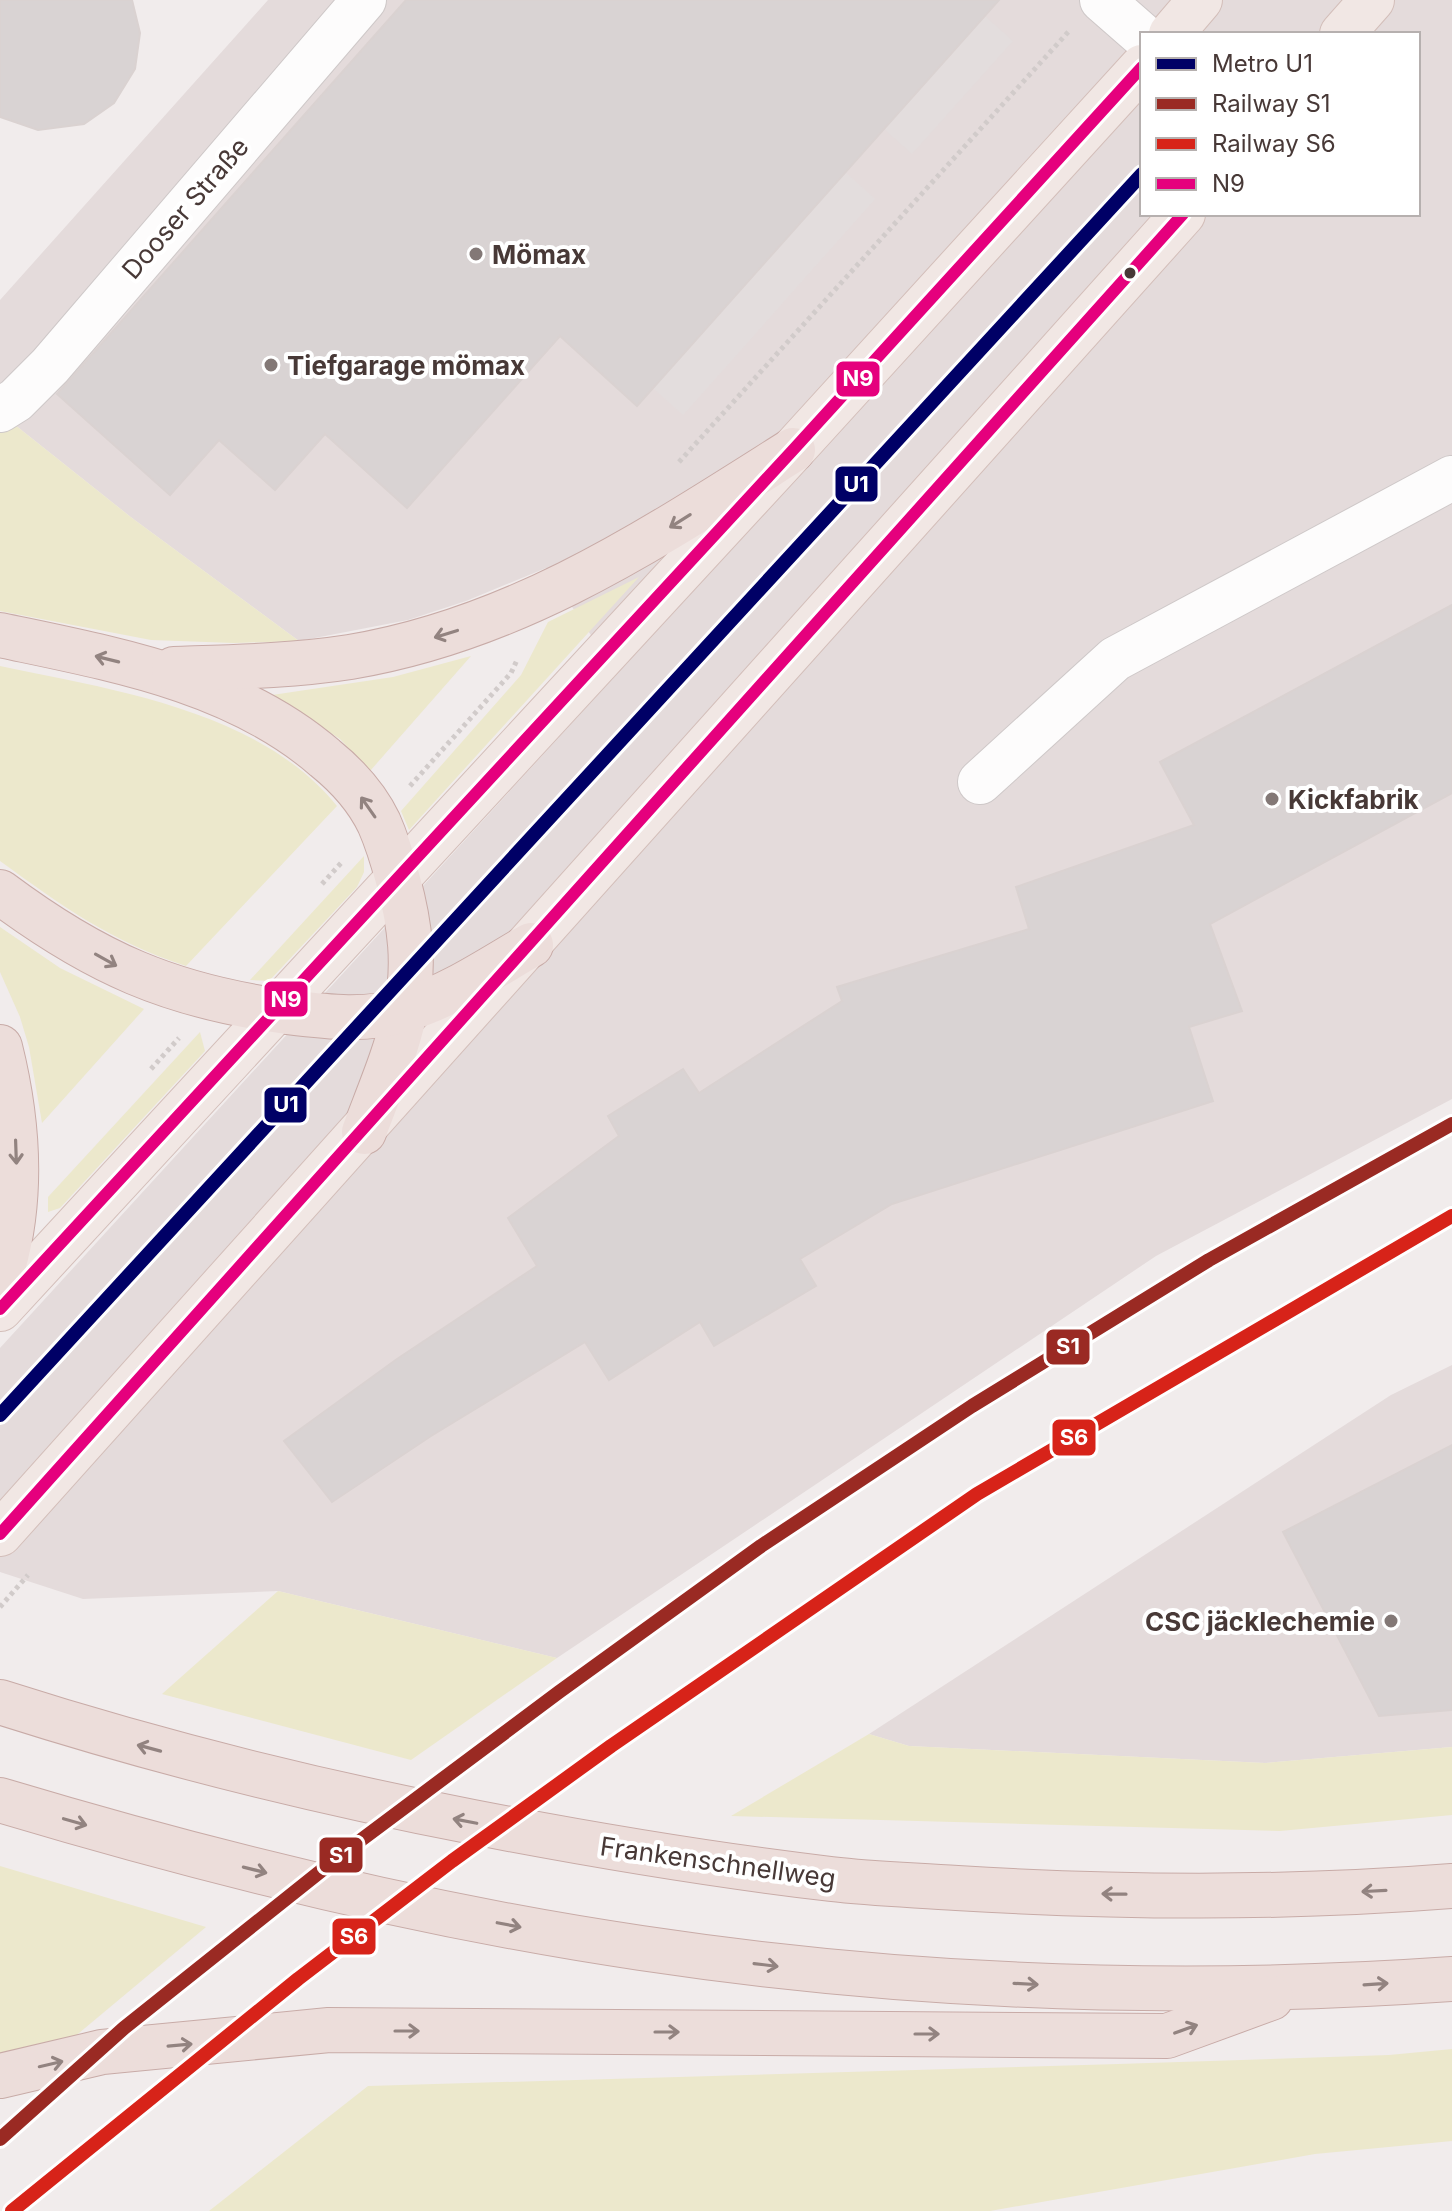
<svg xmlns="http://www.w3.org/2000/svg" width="1452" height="2211" viewBox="0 0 1452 2211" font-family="Inter,sans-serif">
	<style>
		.industrial { fill: #e4dbdb; fill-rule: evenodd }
		.green { fill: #ece8cc }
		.parking { fill: #e3dddd }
		.building { fill: #d9d3d3; stroke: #dad2d1; stroke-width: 2 }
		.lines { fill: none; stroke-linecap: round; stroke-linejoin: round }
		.minor-casing { stroke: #cec8c8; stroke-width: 46 }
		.major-casing { stroke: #d3beb9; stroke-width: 46 }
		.highway-casing { stroke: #c8aba7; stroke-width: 46 }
		.path { stroke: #d1cbca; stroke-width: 5; stroke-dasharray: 4 4; stroke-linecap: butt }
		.minor { stroke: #fdfcfc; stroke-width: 44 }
		.major { stroke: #f1e7e4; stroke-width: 44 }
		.highway { stroke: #ecddda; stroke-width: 44 }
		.bus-1-casing { stroke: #fff; stroke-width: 18 }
		.bus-1 { stroke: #e5007d; stroke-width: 12 }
		.rail-1-casing { stroke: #fff; stroke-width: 20 }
		.rail-2-casing { stroke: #fff; stroke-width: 20 }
		.rail-1 { stroke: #9a2a23; stroke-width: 14 }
		.rail-2 { stroke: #d72319; stroke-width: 14 }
		.metro-1-casing { stroke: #fff; stroke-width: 20 }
		.metro-1 { stroke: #006; stroke-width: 14 }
		.oneway { stroke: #928380 }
		.poi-dot { fill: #837876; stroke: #fff; stroke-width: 3 }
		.bus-dot { fill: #483937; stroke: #fff; stroke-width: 3 }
		.labels { text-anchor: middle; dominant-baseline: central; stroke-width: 8; stroke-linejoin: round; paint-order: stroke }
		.street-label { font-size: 26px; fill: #483937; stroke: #fff }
		.poi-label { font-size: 26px; font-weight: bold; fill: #483937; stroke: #fff; text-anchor: start }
		.line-badge { stroke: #fff; stroke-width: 3 }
		.badge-label { font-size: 22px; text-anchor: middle; font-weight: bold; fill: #fff }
	</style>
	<rect width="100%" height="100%" fill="#f1ecec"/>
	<g class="industrial">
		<path d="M268 0H1452V1099L1156 1256 557 1658 278 1591 83 1599 0 1572V1348L617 674 546 568 466 601 408 620 299 641 132 518 0 413V300ZM1142 34H1418V214H1142Z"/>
		<path d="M1452 1365V1747L1265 1763 909 1746 869 1734 1391 1395Z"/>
	</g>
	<g class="green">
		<path d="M0 413 132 518 299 641 234 643 151 640 0 611Z"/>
		<path d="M639 577 437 799 409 830 401 811 521 675 548 622Z"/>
		<path d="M471 656 370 771 340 739 272 695 393 677Z"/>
		<path d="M0 666C115 690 260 711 337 806L186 966C112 942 62 906 0 861Z"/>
		<path d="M364 856V872L357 887 269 981 250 980Z"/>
		<path d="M0 927 60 968 144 1009 42 1123 29 1047 20 1017 0 972Z"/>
		<path d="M200 1032 205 1051 60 1208 48 1212V1197Z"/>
		<path d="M278 1591 557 1658 411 1760 162 1694Z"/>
		<path d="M869 1734 909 1746 1265 1763 1452 1747V1815L1280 1831 731 1816Z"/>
		<path d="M0 1866 206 1927 0 2099Z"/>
		<path d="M1452 2049V2141L1315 2154 990 2211H209L368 2086 1118 2064 1389 2055Z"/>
	</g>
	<g class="parking">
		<path d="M985 16 1013 41 912 154 884 129Z"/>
		<path d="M845 172 875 199 683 415 653 388Z"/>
	</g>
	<g class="building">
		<path d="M0 0H132L140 33 135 69 114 103 84 124 38 130 0 117Z"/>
		<path d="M406 0H999L637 406 560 336 407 508 325 434 275 490 219 440 170 495 57 394Z"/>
		<path d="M1452 605V793L1210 924 1242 1011 1189 1027 1213 1101 892 1204 800 1259 816 1286 714 1346 700 1322 609 1380 585 1342 431 1436 332 1502 284 1441 397 1359 537 1266 508 1218 619 1136 608 1116 683 1069 699 1093 842 1001 837 987 1029 929 1016 887 1194 825 1160 762Z"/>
		<path d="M1452 1445V1710L1379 1716 1283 1532Z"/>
	</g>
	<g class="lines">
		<defs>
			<g id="minor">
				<path d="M1102 0 1142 35"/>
				<path d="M0 410 16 400 50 366 364 0"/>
				<path d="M980 782 1115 659 1452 478"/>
			</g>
			<g id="major">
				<path d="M1171 34 1200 0"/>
				<path d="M1342 34 1372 0"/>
				<path d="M0 1309 793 450 1142 67"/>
				<path d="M0 1534 1183 214"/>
			</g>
			<g id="highway">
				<path d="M0 635C113 659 235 680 325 758 346 775 367 798 379 823 387 841 393 861 398 880 410 924 416 967 405 1012 396 1053 379 1092 364 1132"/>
				<path d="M174 669C232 667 292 666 350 657 518 629 652 539 793 450"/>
				<path d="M0 892C95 963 170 996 287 1012 328 1017 367 1022 407 1009 452 995 491 968 531 945"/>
				<path d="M0 1047C19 1123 24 1203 0 1278"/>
				<path d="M0 1702C156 1752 313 1791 473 1822 592 1845 711 1865 831 1879 873 1884 915 1885 957 1888 1121 1898 1288 1899 1452 1886"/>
				<path d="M0 1800C210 1863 424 1916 641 1948 908 1988 1182 1998 1452 1979"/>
				<path d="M0 2076 102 2052 329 2030 1167 2036 1271 1998"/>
			</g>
		</defs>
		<use href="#minor" class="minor-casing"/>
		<use href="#major" class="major-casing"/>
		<use href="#highway" class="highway-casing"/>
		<g class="path">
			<path d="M679 462 1070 30"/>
			<path d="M410 786 511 673 517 660"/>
			<path d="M322 884 342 862"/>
			<path d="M151 1069 179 1038"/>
			<path d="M0 1607 28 1575"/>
		</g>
		<use href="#minor" class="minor"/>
		<use href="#major" class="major"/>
		<use href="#highway" class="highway"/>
		<defs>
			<g id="bus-1">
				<path d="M0 1309 793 450 1142 67"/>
				<path d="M0 1534 1183 214"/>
			</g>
		</defs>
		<use href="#bus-1" class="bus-1-casing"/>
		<use href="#bus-1" class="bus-1"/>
		<defs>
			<path id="rail-1" d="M0 2139 124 2028 341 1855 559 1692 761 1546 972 1406 1209 1260 1452 1124"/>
			<path id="rail-2" d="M12 2211 298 1979 452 1861 611 1746 977 1494 1452 1216"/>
		</defs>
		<use href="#rail-1" class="rail-1-casing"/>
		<use href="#rail-2" class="rail-2-casing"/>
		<use href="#rail-1" class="rail-1"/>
		<use href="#rail-2" class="rail-2"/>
		<defs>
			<path id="metro-1" d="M0 1415 1142 174"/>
		</defs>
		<use href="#metro-1" class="metro-1-casing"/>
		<use href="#metro-1" class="metro-1"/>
	</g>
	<defs><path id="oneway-shaft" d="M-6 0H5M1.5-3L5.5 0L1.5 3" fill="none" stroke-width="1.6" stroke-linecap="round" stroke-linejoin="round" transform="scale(2)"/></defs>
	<g class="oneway">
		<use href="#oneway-shaft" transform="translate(680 521) rotate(148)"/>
		<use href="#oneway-shaft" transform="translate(446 634) rotate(163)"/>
		<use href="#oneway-shaft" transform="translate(107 659) rotate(-166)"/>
		<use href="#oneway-shaft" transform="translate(368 807) rotate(-125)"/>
		<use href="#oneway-shaft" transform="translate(106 960) rotate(29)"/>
		<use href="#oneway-shaft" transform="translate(16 1152) rotate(88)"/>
		<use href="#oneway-shaft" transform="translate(149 1748) rotate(-165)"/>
		<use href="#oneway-shaft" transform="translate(465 1821) rotate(-169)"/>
		<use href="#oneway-shaft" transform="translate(75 1822) rotate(16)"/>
		<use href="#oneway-shaft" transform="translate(255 1870) rotate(14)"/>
		<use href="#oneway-shaft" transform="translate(1374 1891) rotate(177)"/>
		<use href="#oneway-shaft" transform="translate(1114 1894) rotate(-179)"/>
		<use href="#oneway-shaft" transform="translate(509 1925) rotate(11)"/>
		<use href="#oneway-shaft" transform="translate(766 1965) rotate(7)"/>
		<use href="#oneway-shaft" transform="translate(1026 1984) rotate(3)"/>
		<use href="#oneway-shaft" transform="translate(1376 1984) rotate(-4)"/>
		<use href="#oneway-shaft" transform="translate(1186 2029) rotate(-20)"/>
		<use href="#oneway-shaft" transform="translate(407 2031)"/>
		<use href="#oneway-shaft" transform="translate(667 2032)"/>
		<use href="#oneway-shaft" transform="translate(927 2034)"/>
		<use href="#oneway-shaft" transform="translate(180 2045) rotate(-5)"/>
		<use href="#oneway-shaft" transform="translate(51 2064) rotate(-13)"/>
	</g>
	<g class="poi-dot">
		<circle cx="476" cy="254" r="8"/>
		<circle cx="271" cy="365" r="8"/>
		<circle cx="1272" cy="799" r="8"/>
		<circle cx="1391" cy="1621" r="8"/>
	</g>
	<circle class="bus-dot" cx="1130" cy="273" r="7"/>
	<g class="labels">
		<g class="street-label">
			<text transform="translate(185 208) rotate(-49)">Dooser Straße</text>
			<text transform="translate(718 1862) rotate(8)">Frankenschnellweg</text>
		</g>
		<g class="poi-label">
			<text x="492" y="254">Mömax</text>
			<text x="287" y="365">Tiefgarage mömax</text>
			<text x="1288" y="799">Kickfabrik</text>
			<text x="1375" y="1621" text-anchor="end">CSC jäcklechemie</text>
		</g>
	</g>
	<g class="line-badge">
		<rect x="835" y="360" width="46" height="38" rx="8" fill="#e5007d"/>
		<rect x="834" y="465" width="45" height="38" rx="8" fill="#006"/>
		<rect x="263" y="980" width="46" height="38" rx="8" fill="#e5007d"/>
		<rect x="263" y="1086" width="45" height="38" rx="8" fill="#006"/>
		<rect x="1045" y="1328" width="46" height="38" rx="8" fill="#9a2a23"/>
		<rect x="1051" y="1418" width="46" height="39" rx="8" fill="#d72319"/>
		<rect x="318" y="1836" width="46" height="38" rx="8" fill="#9a2a23"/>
		<rect x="331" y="1917" width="46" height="39" rx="8" fill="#d72319"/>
	</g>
	<g class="badge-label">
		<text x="858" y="386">N9</text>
		<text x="856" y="492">U1</text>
		<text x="286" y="1007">N9</text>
		<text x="286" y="1112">U1</text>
		<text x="1068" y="1354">S1</text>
		<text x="1074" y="1445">S6</text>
		<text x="341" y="1863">S1</text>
		<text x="354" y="1944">S6</text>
	</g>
	<rect x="1140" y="32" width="280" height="184" fill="#ffffff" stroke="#b6b0af" stroke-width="2"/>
	<rect x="1156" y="58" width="40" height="12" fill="#000066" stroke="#b6b0af" stroke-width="2"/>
	<text x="1212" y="72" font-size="24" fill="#483937">Metro U1</text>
	<rect x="1156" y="98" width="40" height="12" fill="#9a2a23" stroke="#b6b0af" stroke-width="2"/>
	<text x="1212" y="112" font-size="24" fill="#483937">Railway S1</text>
	<rect x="1156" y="138" width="40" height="12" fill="#d72319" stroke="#b6b0af" stroke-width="2"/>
	<text x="1212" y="152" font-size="24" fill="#483937">Railway S6</text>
	<rect x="1156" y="178" width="40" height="12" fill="#e5007d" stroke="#b6b0af" stroke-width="2"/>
	<text x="1212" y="192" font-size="24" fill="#483937">N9</text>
</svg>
